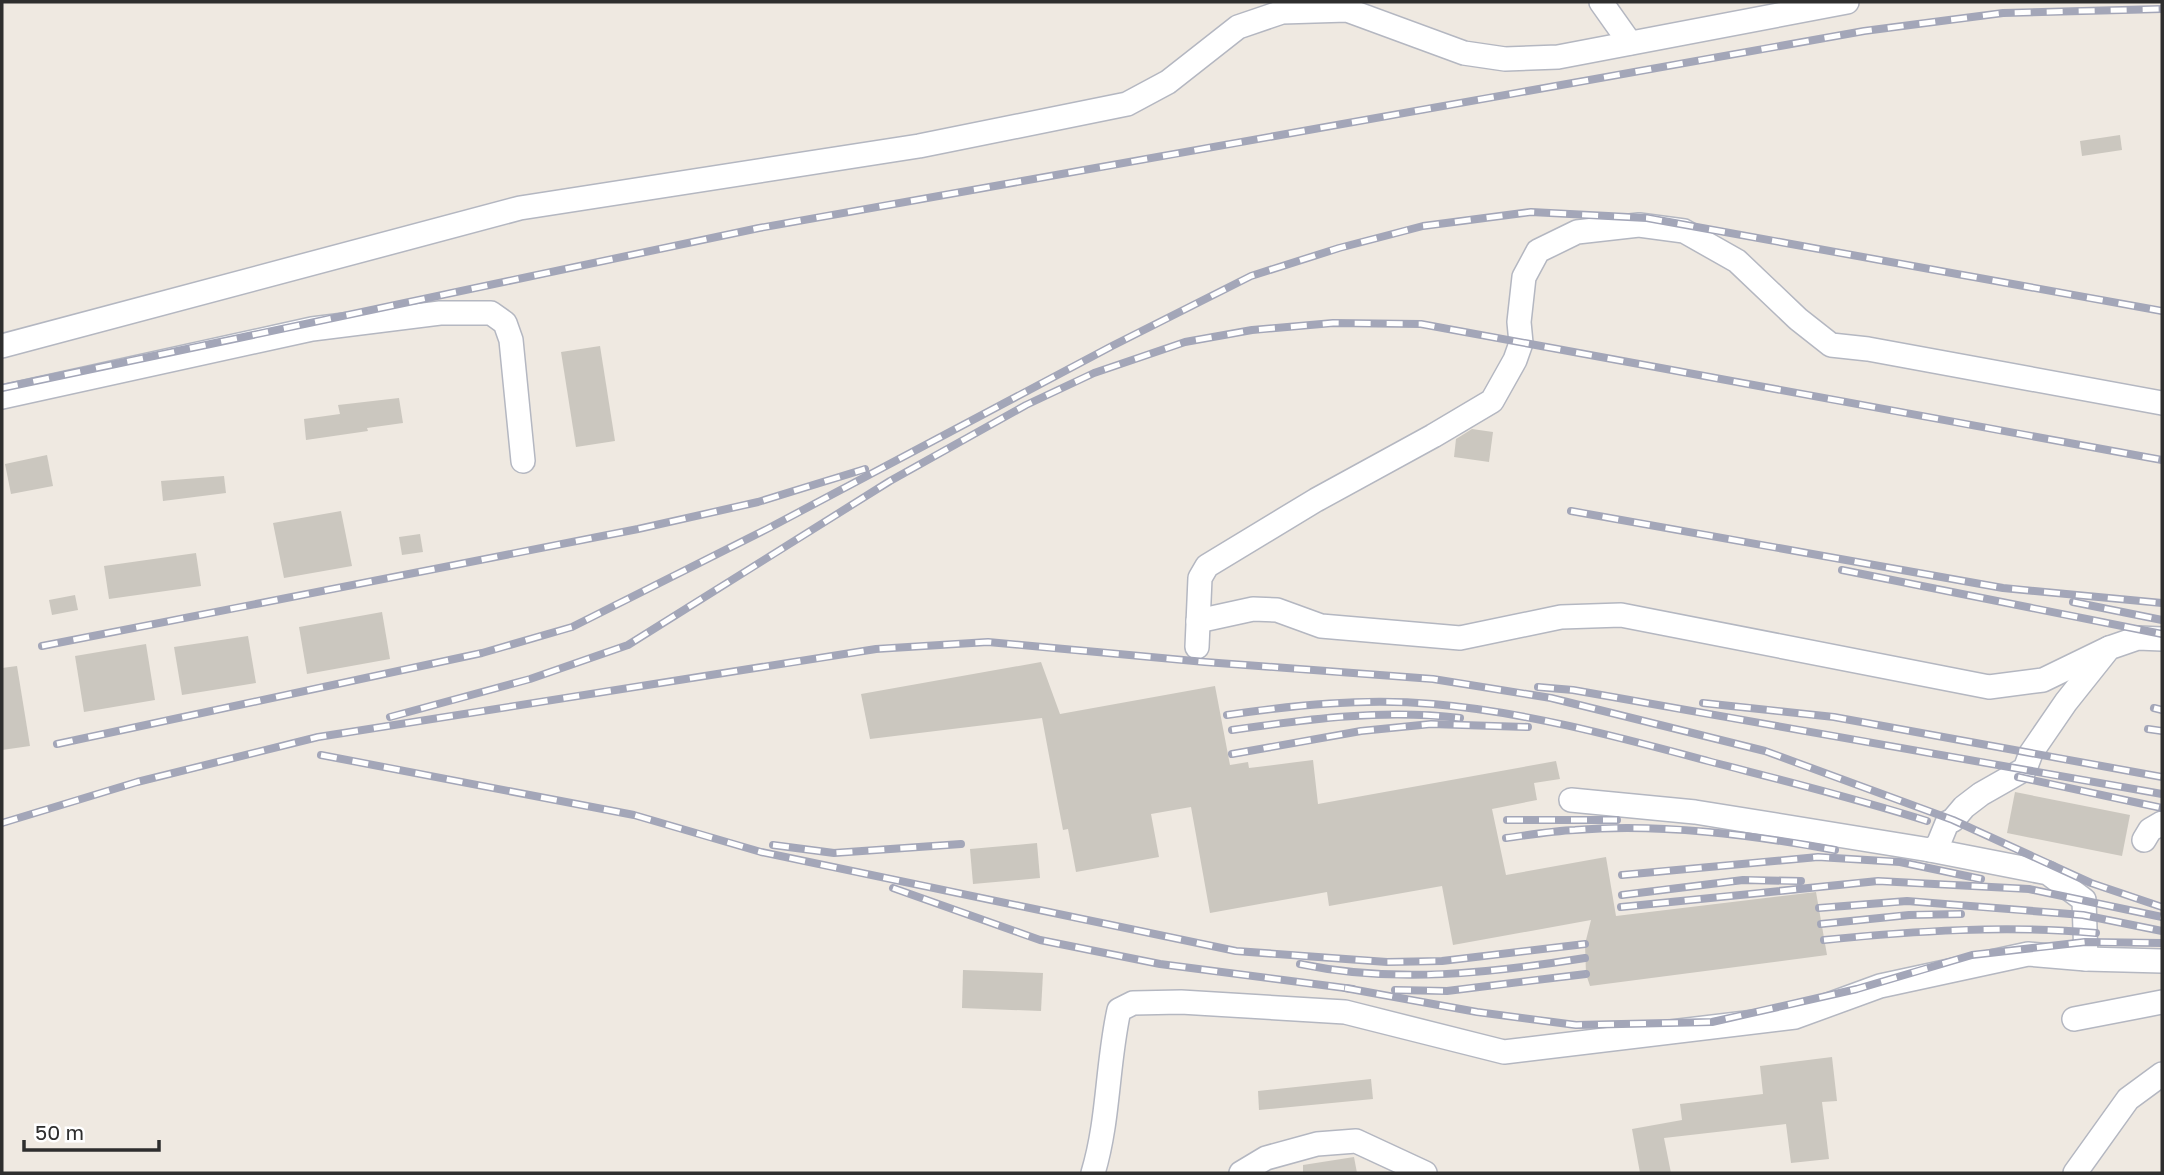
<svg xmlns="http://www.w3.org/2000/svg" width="2164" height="1175" viewBox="0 0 2164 1175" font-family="'Golos Text',sans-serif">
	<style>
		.building { fill: #cbc7bf }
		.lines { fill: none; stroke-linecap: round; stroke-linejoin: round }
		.minor-casing { stroke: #b4b7c1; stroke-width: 26 }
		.minor { stroke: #fff; stroke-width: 23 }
		.rail-casing { stroke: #a3a6b8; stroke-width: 8 }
		.rail { stroke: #fff; stroke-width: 5; stroke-dasharray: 16; stroke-linecap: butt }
	</style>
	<rect width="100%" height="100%" fill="#efe9e1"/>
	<g class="building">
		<path d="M2120 135 2122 150 2082 156 2080 141Z"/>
		<path d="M600 346 615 441 576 447 561 352Z"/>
		<path d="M399 398 403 423 367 428 368 431 306 440 304 419 340 414 338 405Z"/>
		<path d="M1472 429 1493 432 1489 462 1454 457 1456 439Z"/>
		<path d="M47 455 53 486 11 494 5 464Z"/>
		<path d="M224 476 226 493 163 501 161 481Z"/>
		<path d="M341 511 352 566 284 578 273 523Z"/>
		<path d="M420 534 423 552 402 555 399 537Z"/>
		<path d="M196 553 201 586 109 599 104 566Z"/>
		<path d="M75 595 78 610 52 615 49 600Z"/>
		<path d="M382 612 390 659 307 674 299 627Z"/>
		<path d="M248 636 256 683 182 695 174 647Z"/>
		<path d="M146 644 155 700 84 712 75 656Z"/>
		<path d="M1041 662 1060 714 1215 686 1230 765 1248 762 1249 768 1313 760 1318 804 1556 761 1560 779 1534 783 1537 800 1492 809 1506 875 1606 857 1616 916 1816 892 1827 955 1590 986 1586 974 1585 944 1591 920 1453 945 1442 886 1329 906 1327 892 1210 913 1191 807 1151 814 1159 857 1076 872 1068 829 1063 830 1042 718 870 739 861 694Z"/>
		<path d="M17 666 30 746 2 750V668Z"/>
		<path d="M2015 792 2130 815 2122 856 2007 833Z"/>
		<path d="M1037 843 1040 878 973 884 970 849Z"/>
		<path d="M963 970 1043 973 1041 1011 962 1008Z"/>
		<path d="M1832 1057 1837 1101 1822 1102 1829 1159 1791 1163 1786 1124 1664 1138 1671 1173H1640L1632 1129 1682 1120 1680 1104 1763 1094 1760 1066Z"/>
		<path d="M1371 1079 1373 1099 1259 1110 1258 1091Z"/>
		<path d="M1354 1157 1357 1173H1303V1165Z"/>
	</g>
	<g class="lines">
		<defs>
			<g id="minor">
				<path d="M1601 2 1630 43"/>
				<path d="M2 346 520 208 919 146 1127 104 1168 82 1238 27 1282 12 1347 10 1464 53 1505 59 1558 57 1847 2"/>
				<path d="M2 397 312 329 440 313H491L505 323 511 340 523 461"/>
				<path d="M1198 621 1253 609 1277 610 1321 626 1460 638 1561 617 1621 615 1989 687 2043 680 2109 648"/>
				<path d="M1197 647 1200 578 1207 566 1316 500 1433 436 1492 401 1515 360 1521 343 1519 322 1524 277 1538 251 1577 232 1639 225 1684 231 1737 261 1798 319 1831 345 1868 349 2162 403"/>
				<path d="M1571 800 1695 812 1930 850 1938 845 1947 823 1953 820 1964 807 1981 794 2025 769 2031 753 2066 702 2109 648 2138 638 2162 639"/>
				<path d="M2144 840 2150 830 2162 823"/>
				<path d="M1930 850 2048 873 2084 900 2086 959"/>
				<path d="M2074 1019 2162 1002"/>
				<path d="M1093 1173C1109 1120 1107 1064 1119 1010L1133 1003 1181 1002 1345 1012 1504 1052 1795 1017 1880 986 2028 954 2086 959 2162 961"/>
				<path d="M1241 1173 1266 1158 1317 1144 1356 1141 1425 1173"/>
				<path d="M2075 1173 2128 1099 2162 1074"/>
			</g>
		</defs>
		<use href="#minor" class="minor-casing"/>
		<use href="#minor" class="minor"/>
		<defs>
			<g id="rail">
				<path d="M2 388 759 228 1864 31 2003 13 2162 9"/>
				<path d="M1571 511 2003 588 2162 603"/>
				<path d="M1842 570 2162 634"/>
				<path d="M2073 602 2162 620"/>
				<path d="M42 646 638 529 758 502 865 469"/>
				<path d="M1538 687 1573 690 2162 794"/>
				<path d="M1703 703 1834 717 2162 777"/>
				<path d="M2154 708 2162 710"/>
				<path d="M1227 715C1295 705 1364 698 1433 704 1526 712 1618 737 1708 761 1781 780 1855 798 1927 821"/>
				<path d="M390 717 530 679 628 645 890 481 1026 405 1094 373 1185 342 1252 330 1333 323 1421 324 2162 460"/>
				<path d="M2148 729 2162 731"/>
				<path d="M1232 730C1308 719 1383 709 1460 718"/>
				<path d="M57 744 482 653 572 627 767 529 1112 346 1251 276 1339 248 1423 226 1531 212 1647 218 2162 311"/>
				<path d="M1232 754 1361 731 1431 724 1528 727"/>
				<path d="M321 755 634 815 761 852 1236 951 1387 962 1442 961 1585 944"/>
				<path d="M2018 777 2162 808"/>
				<path d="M1507 820H1617"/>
				<path d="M2 823 137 782 318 737 876 649 988 642 1205 662 1433 679 1551 698 1765 751 1953 820 2091 883 2162 907"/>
				<path d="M1506 838C1529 835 1552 831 1575 830 1660 823 1752 835 1835 850"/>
				<path d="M773 845 834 853 961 844"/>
				<path d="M1622 875 1818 857 1900 862 1981 879"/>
				<path d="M893 888 1040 940 1160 964 1353 989"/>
				<path d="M1622 895 1743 880 1801 881"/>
				<path d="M1621 907 1878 881 2029 889 2162 917"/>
				<path d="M1819 908 1907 901 2083 915 2162 931"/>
				<path d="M1821 924 1909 915 1961 914"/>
				<path d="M1824 940C1914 931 2006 925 2096 933"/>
				<path d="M1300 964C1396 984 1490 973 1585 958"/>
				<path d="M1345 988 1477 1012 1576 1025 1712 1022 1857 989 1972 955 2085 942 2162 943"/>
				<path d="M1395 990 1447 991 1586 974"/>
			</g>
		</defs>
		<use href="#rail" class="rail-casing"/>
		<use href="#rail" class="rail"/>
	</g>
	<rect width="2164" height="1175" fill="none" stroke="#2e2e2e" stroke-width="7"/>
	<path d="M24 1140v10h135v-10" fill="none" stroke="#2e2e2e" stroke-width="3.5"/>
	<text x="35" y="1140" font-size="21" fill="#2e2e2e" stroke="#ffffff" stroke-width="5" paint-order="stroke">50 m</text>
</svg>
